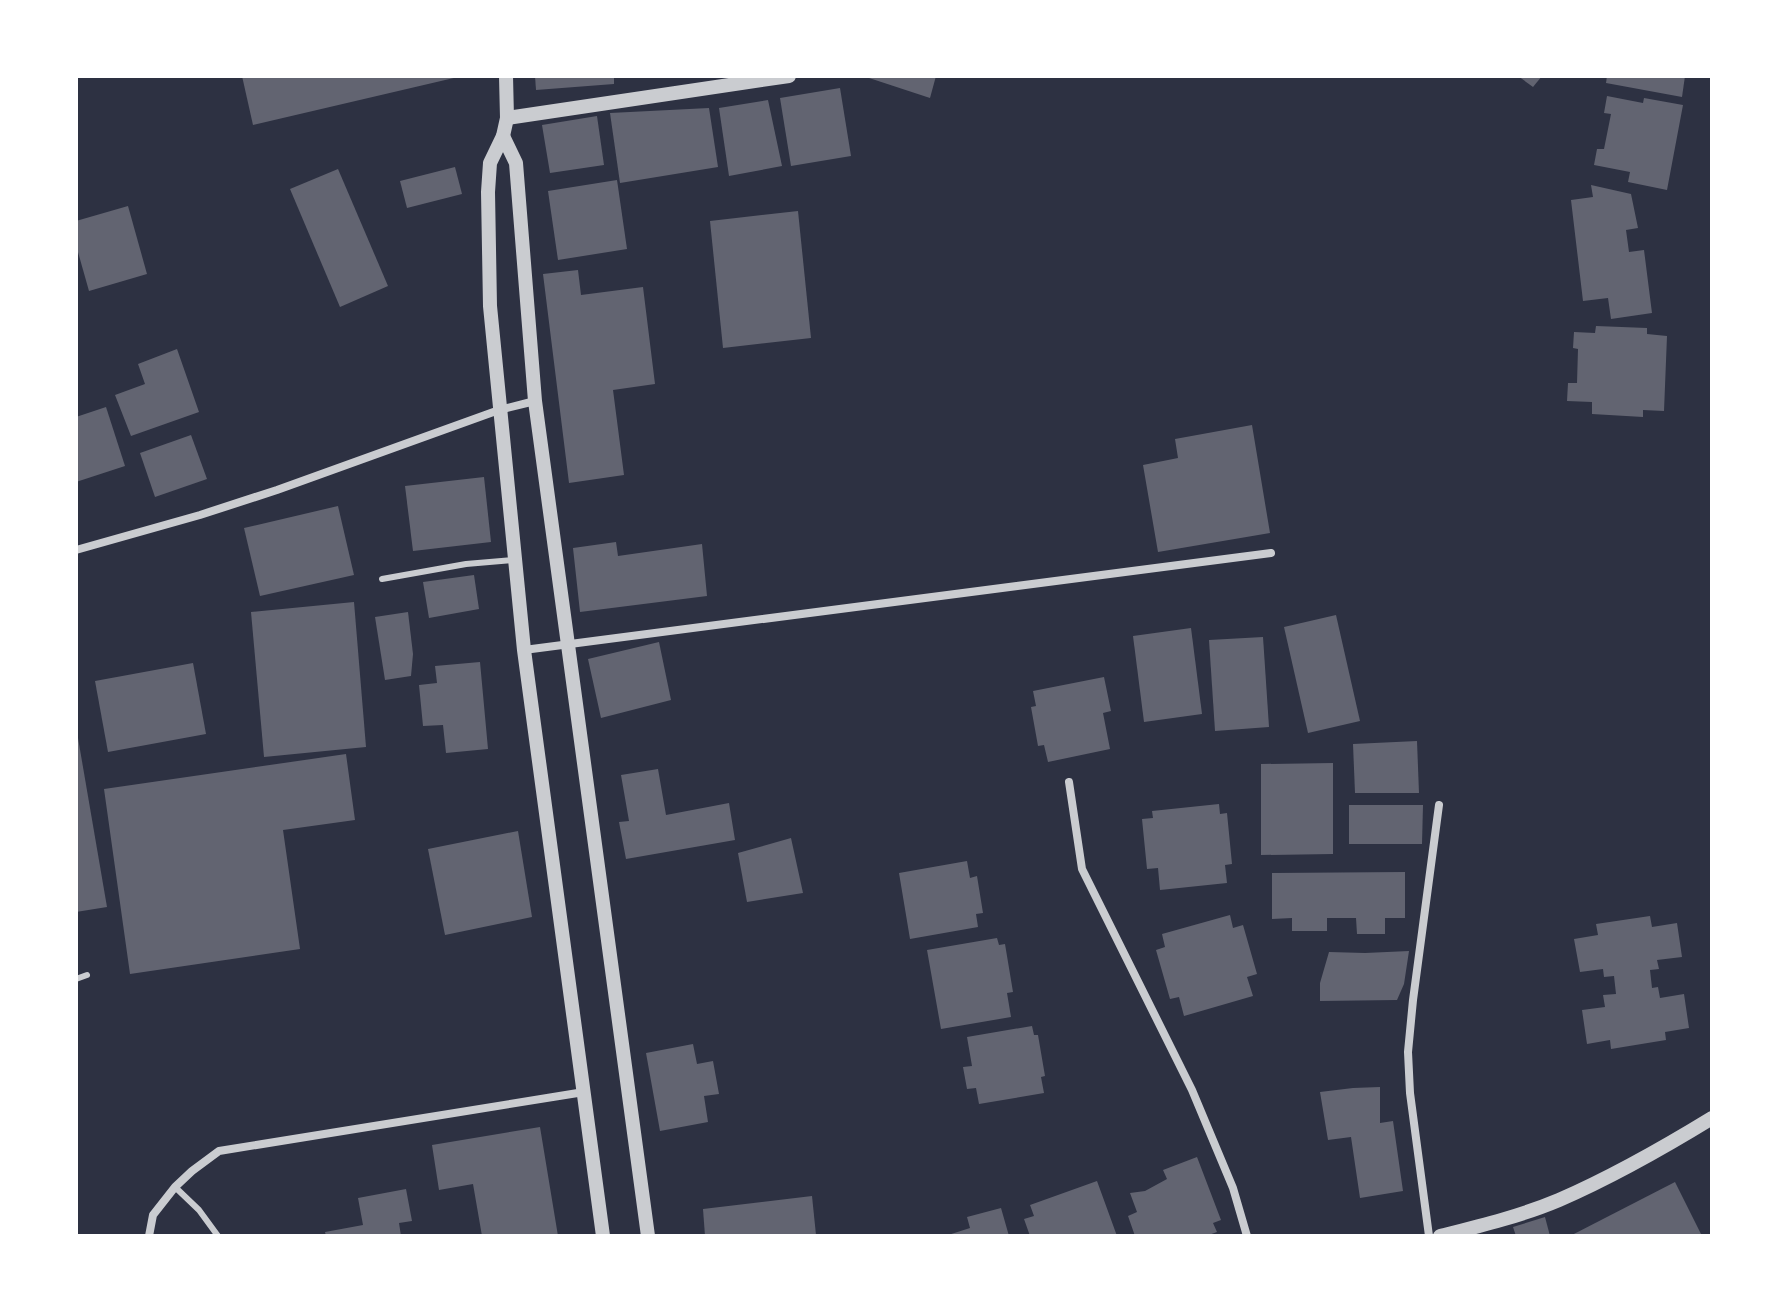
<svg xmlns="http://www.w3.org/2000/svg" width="1788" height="1312" viewBox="0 0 1788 1312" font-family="'PT Sans Narrow',sans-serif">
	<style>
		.building { fill: #626471 }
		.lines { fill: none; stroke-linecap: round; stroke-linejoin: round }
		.service { stroke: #caccd0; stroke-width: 6 }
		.minor { stroke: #caccd0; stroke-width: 8 }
		.tertiary { stroke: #caccd0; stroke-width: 14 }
	</style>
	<rect width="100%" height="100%" fill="#2d3142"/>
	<g class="building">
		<path d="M242 76H458V77L253 125Z"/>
		<path d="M535 76H614V84L536 90Z"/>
		<path d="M863 76H936L930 98Z"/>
		<path d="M1518 76H1542L1533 87Z"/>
		<path d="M1607 76H1685L1682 97 1606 83Z"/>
		<path d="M840 88 851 156 791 166 780 98Z"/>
		<path d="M1607 96 1643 103 1644 98 1683 105 1667 190 1628 182 1630 172 1594 165 1597 149H1604L1611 114 1604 113Z"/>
		<path d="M768 100 782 166 729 176 719 108Z"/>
		<path d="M709 108 718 167 620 183 610 113Z"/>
		<path d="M597 116 604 165 550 173 542 125Z"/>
		<path d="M455 167 462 194 407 208 400 181Z"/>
		<path d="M338 169 388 286 340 307 290 189Z"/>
		<path d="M617 180 627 249 558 260 548 191Z"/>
		<path d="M1591 185 1631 194 1638 228 1626 230 1629 252 1644 250 1652 313 1611 319 1608 298 1583 301 1571 200 1593 197Z"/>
		<path d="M128 206 147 274 89 291 76 245V221Z"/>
		<path d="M798 211 811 338 723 348 710 221Z"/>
		<path d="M578 270 581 295 643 287 655 384 613 390 624 475 569 483 543 274Z"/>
		<path d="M1596 326 1647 328V334L1667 336 1664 411 1643 410V417L1592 414V402L1567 401 1568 383H1577L1578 349 1573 348 1574 332 1595 333Z"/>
		<path d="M177 349 199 412 131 436 115 395 145 384 138 364Z"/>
		<path d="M106 407 125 466 76 482V417Z"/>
		<path d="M1252 425 1270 533 1158 552 1143 465 1178 458 1175 439Z"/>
		<path d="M191 435 207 479 155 497 140 453Z"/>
		<path d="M484 477 491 542 413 551 405 486Z"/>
		<path d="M338 506 354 575 260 596 244 528Z"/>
		<path d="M616 542 618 556 702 544 707 596 580 612 573 548Z"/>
		<path d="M474 575 479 609 429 618 423 582Z"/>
		<path d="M354 602 366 747 264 757 251 612Z"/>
		<path d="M408 612 413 654 411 676 385 680 375 617Z"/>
		<path d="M1336 615 1360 721 1308 733 1284 627Z"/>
		<path d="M1191 628 1202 714 1144 722 1133 636Z"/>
		<path d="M1263 637 1269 727 1215 731 1209 640Z"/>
		<path d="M659 642 671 700 601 718 588 659Z"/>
		<path d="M480 662 488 749 446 753 443 725 423 726 419 685 437 683 435 666Z"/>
		<path d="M193 663 206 734 108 752 95 681Z"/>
		<path d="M1104 677 1111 711 1103 713 1110 749 1048 762 1044 745 1038 746 1031 707 1036 706 1033 691Z"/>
		<path d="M76 738H78L107 907 76 912Z"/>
		<path d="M1417 741 1419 793H1355L1353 744Z"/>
		<path d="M346 754 355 820 283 830 300 949 130 974 104 789Z"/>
		<path d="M1333 763V854L1261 855V764Z"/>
		<path d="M658 769 666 815 729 803 735 840 626 859 619 822 629 821 621 775Z"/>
		<path d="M1219 804 1220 814 1227 813 1232 864 1225 865 1227 883 1160 890 1158 868 1147 869 1142 819 1153 818 1152 811Z"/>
		<path d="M1349 805H1423L1422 844H1349Z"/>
		<path d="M518 831 532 917 445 935 428 849Z"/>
		<path d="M791 838 803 893 747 902 738 853Z"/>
		<path d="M967 861 970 878 977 876 983 913 976 914 978 927 910 939 899 873Z"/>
		<path d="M1405 872V918H1385V934H1357L1356 918H1327V931H1292V918L1272 919V873Z"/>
		<path d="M1230 915 1233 928 1243 925 1257 974 1247 977 1253 996 1184 1016 1179 997 1170 999 1156 950 1165 947 1162 934Z"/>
		<path d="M1650 916 1652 927 1677 923 1682 957 1657 960 1659 969 1650 970 1652 988 1658 987 1660 998 1684 994 1689 1028 1665 1032 1666 1040 1611 1049 1610 1040 1587 1044 1582 1010 1605 1007 1603 995 1616 994 1614 976 1604 977 1603 969 1580 972 1574 939 1598 935 1596 924Z"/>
		<path d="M997 938 999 945 1005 944 1013 992 1007 993 1011 1017 941 1029 927 950Z"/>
		<path d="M1409 951 1404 984 1397 1000 1320 1001V983L1329 952 1365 953Z"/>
		<path d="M1032 1026 1034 1035H1038L1045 1076 1041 1077 1044 1093 979 1104 976 1088 967 1089 963 1067 972 1066 967 1037Z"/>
		<path d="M693 1044 697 1064 713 1061 719 1094 704 1096 708 1122 660 1131 646 1053Z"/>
		<path d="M1380 1087V1123L1393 1121 1403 1191 1360 1198 1351 1137 1328 1140 1320 1092 1353 1088Z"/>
		<path d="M540 1127 558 1236H482L473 1184 439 1190 432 1145Z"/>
		<path d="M1197 1157 1221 1220 1213 1223 1217 1232 1206 1236H1135L1128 1216 1137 1212 1130 1193 1145 1191 1167 1179 1163 1170Z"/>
		<path d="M1097 1181 1117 1236H1030L1024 1219 1034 1216 1030 1205Z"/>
		<path d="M1675 1182 1702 1236H1570Z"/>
		<path d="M406 1189 412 1221 399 1223 401 1236H326L325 1232 363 1225 358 1198Z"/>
		<path d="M812 1196 816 1235 705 1236 703 1209Z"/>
		<path d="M1001 1208 1009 1236H945L970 1228 967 1217Z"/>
		<path d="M1545 1217 1550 1236H1516L1513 1227Z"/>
	</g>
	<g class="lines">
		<g class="service">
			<path d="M382 579 466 564 513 560"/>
			<path d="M76 979 87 975"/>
			<path d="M175 1187 199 1210 218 1236"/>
		</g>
		<g class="minor">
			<path d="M76 550 200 515 277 490 499 410 535 401"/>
			<path d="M524 650 1271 553"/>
			<path d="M1069 782 1082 869 1192 1090 1233 1188 1247 1236"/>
			<path d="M149 1236 153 1215 175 1187 192 1171 219 1151 584 1092"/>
			<path d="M1429 1236 1410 1093 1408 1052 1413 1000 1439 805"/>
		</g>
		<g class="tertiary">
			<path d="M506 76 507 118 503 136 490 163 488 192 490 306 524 650 603 1236"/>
			<path d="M507 118 789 76"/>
			<path d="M503 136 516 163 535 401 648 1236"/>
			<path d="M1440 1236C1480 1226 1521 1216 1559 1200 1612 1177 1663 1148 1712 1118"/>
		</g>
	</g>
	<rect width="1788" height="1312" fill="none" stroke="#ffffff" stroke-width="156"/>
</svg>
